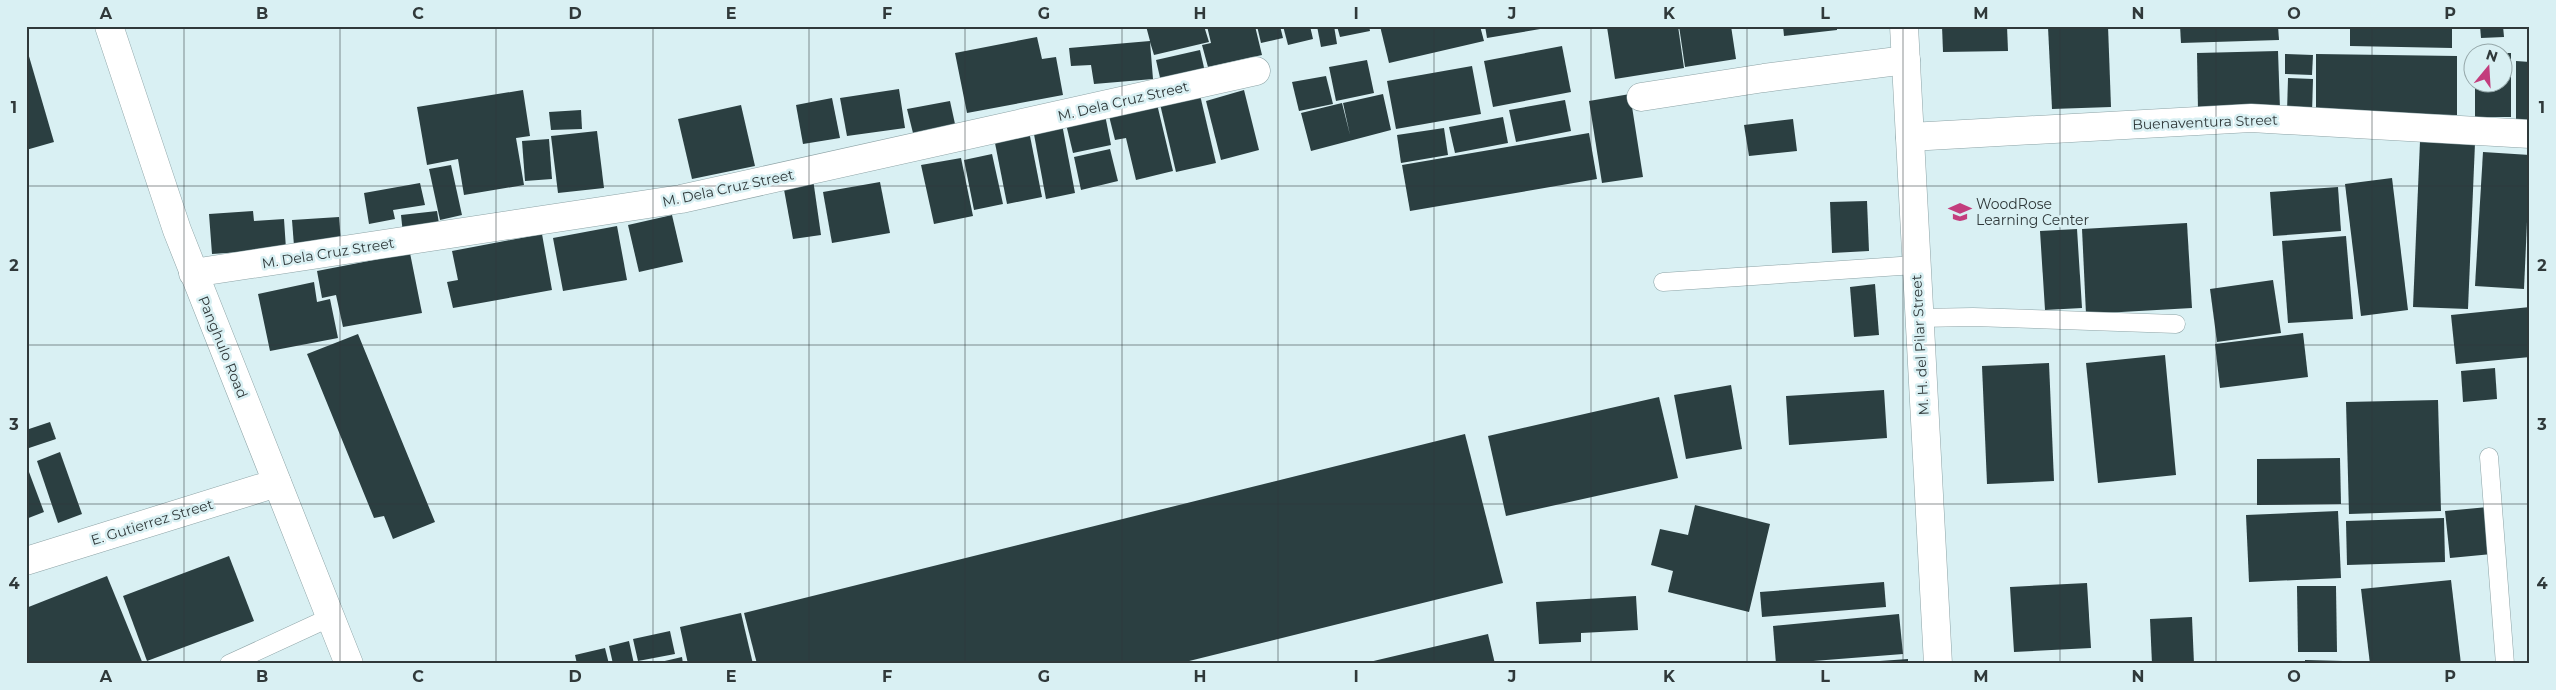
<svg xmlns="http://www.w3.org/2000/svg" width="2556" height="690" viewBox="0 0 2556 690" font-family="Montserrat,sans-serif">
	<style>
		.building { fill: #2b3f41 }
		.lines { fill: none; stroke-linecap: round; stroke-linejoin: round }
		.lane-casing { stroke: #8da3a6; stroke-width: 19 }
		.street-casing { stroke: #8da3a6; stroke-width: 29 }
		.secondary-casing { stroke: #8da3a6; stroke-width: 29 }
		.lane { stroke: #fff; stroke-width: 18 }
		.street { stroke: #fff; stroke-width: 28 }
		.secondary { stroke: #fff; stroke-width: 28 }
		.grid { fill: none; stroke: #30393a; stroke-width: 1; stroke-opacity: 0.55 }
		.labels { text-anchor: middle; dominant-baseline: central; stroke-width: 5; stroke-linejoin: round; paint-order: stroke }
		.street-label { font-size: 14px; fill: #30393a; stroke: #d9f0f3 }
		.poi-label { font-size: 14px; fill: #30393a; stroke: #d9f0f3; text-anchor: start }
		.neatline { fill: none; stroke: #30393a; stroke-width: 2 }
		.grid-label { font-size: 16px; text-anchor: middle; font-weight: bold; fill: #30393a }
	</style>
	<rect width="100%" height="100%" fill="#d9f0f3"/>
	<g class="building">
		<path d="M1146 26H1204L1209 42 1154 55 1150 42 1153 79 1094 84 1091 65 1071 66 1069 48 1150 41Z"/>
		<path d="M1207 26H1255L1262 55 1208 67 1202 45 1211 43Z"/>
		<path d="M1257 26H1280L1283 38 1261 43Z"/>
		<path d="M1283 26H1310L1313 39 1288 45Z"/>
		<path d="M1317 26H1334L1337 44 1321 47Z"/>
		<path d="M1337 26H1369L1370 31 1340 37Z"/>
		<path d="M1380 26H1480L1484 41 1389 63Z"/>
		<path d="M1485 26H1552V27L1487 38Z"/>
		<path d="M1610 26H1678L1684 68 1615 79 1607 27Z"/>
		<path d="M1679 26H1731L1736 59 1685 67Z"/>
		<path d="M1783 26H1837V30L1784 36Z"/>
		<path d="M1942 26H2007L2008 51 1943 52Z"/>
		<path d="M2065 26H2108L2111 107 2052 109 2048 27Z"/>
		<path d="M2180 26H2278L2279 40 2181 43Z"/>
		<path d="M2350 26H2452V48L2350 46Z"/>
		<path d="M2480 26H2503L2504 37 2481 38Z"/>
		<path d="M1037 37 1042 59 1056 57 1063 95 967 113 955 53Z"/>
		<path d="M26 46 54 142 26 150Z"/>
		<path d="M1562 46 1571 92 1493 107 1484 61Z"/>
		<path d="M1200 50 1205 72 1161 82 1156 60Z"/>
		<path d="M2278 51 2280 109 2198 111 2197 53Z"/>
		<path d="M2504 53H2511V117H2475V82H2504Z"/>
		<path d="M2285 54 2313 55 2312 75 2285 74Z"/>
		<path d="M2316 54 2457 56V115L2316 113Z"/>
		<path d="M1367 60 1374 93 1336 101 1329 67Z"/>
		<path d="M2516 61 2530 62V123H2516Z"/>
		<path d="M1472 66 1481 114 1396 129 1387 81Z"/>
		<path d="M1326 76 1333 104 1299 111 1292 82Z"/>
		<path d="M2288 78 2313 79 2312 113 2287 112Z"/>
		<path d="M899 89 905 128 847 136 840 98Z"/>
		<path d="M523 90 530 136 516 138 524 185 464 195 458 159 427 165 417 107Z"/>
		<path d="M1244 90 1259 150 1221 160 1206 101Z"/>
		<path d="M1383 94 1391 130 1311 151 1301 113 1342 103 1350 135 1343 103Z"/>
		<path d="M1630 94 1643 177 1602 183 1589 101Z"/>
		<path d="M1200 95 1216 163 1176 172 1160 104Z"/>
		<path d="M832 98 840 138 803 144 796 105Z"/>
		<path d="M1565 100 1571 131 1516 142 1509 110Z"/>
		<path d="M950 101 955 124 913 133 907 109Z"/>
		<path d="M1157 104 1173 171 1136 180 1126 138 1115 140 1109 116Z"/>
		<path d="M741 105 755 166 692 179 678 119Z"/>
		<path d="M581 110 582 129 551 130 549 112Z"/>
		<path d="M1105 115 1111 145 1073 153 1066 124Z"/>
		<path d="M1503 117 1508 143 1455 153 1449 127Z"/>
		<path d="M1793 119 1797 151 1749 156 1744 125Z"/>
		<path d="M1062 124 1075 193 1046 199 1033 129Z"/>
		<path d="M1444 128 1448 155 1401 163 1397 135Z"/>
		<path d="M597 131 604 188 558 193 551 136Z"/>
		<path d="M1029 131 1042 197 1007 204 994 138Z"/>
		<path d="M1589 133 1597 179 1410 211 1402 165Z"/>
		<path d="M549 139 552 179 525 181 522 141Z"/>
		<path d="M2420 141 2475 143 2468 309 2413 307Z"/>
		<path d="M1110 149 1118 181 1081 190 1074 157Z"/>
		<path d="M2483 152 2530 155 2524 289 2475 286Z"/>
		<path d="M992 154 1003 204 974 210 964 160Z"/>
		<path d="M961 158 973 216 934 224 921 165Z"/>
		<path d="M451 165 462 215 440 220 429 169Z"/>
		<path d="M2392 178 2408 310 2361 316 2345 184Z"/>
		<path d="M813 179 821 235 793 239 783 184Z"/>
		<path d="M880 182 890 233 832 243 823 192Z"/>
		<path d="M420 183 425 205 393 210 395 219 369 224 364 193Z"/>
		<path d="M2338 187 2341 231 2273 236 2270 192Z"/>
		<path d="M1867 201 1869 251 1832 253 1830 202Z"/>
		<path d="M253 211 254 221 284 219 286 249 212 254 209 214Z"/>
		<path d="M437 211 440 230 403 234 401 215Z"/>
		<path d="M672 215 683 262 639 272 628 225Z"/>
		<path d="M339 217 341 242 294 246 292 220Z"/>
		<path d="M2187 223 2192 308 2086 314 2082 229Z"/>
		<path d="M617 226 627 280 563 291 553 238Z"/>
		<path d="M2077 229 2082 308 2045 310 2040 231Z"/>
		<path d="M542 234 552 290 453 308 447 282 458 280 452 251Z"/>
		<path d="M2346 236 2353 319 2288 323 2282 241Z"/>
		<path d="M410 253 422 313 343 327 336 295 322 298 317 271Z"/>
		<path d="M2273 280 2281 333 2217 342 2210 289Z"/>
		<path d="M314 282 317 302 330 299 338 338 270 351 258 294Z"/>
		<path d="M1875 284 1879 335 1854 337 1850 287Z"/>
		<path d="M2530 307V357L2456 364 2451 315Z"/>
		<path d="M2303 333 2308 377 2220 388 2215 344Z"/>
		<path d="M358 334 435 522 393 539 384 516 374 518 307 354Z"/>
		<path d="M2165 355 2176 475 2098 483 2086 363Z"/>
		<path d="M2049 363 2054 481 1987 484 1982 366Z"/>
		<path d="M2495 368 2497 399 2463 402 2461 371Z"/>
		<path d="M1731 385 1742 449 1686 459 1674 395Z"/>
		<path d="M1884 390 1887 438 1789 445 1786 396Z"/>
		<path d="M1659 397 1678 478 1506 516 1488 436Z"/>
		<path d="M2438 400 2441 511 2349 514 2346 402Z"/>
		<path d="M50 422 56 439 26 449V430Z"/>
		<path d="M1465 434 1503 583 1177 664H757L744 613Z"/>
		<path d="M60 452 82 514 58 523 37 461Z"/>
		<path d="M2340 458 2341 504 2257 505V459Z"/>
		<path d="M26 464 44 512 26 519Z"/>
		<path d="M1695 505 1770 524 1749 612 1668 592 1673 571 1651 565 1660 529 1688 535Z"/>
		<path d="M2488 507 2492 554 2450 558 2445 511Z"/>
		<path d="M2338 511 2341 578 2249 582 2246 515Z"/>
		<path d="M2444 518 2445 562 2347 565 2346 521Z"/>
		<path d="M229 556 254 621 147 661 123 596Z"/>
		<path d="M107 576 143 664H26V608Z"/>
		<path d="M2451 580 2461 664H2370L2361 589Z"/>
		<path d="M1884 582 1886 607 1762 617 1760 592Z"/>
		<path d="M2087 583 2091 648 2014 652 2010 587Z"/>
		<path d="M2297 586H2336L2337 652H2298Z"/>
		<path d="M1636 596 1638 630 1581 633V642L1539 644 1536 602Z"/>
		<path d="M741 613 753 664H688L680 627Z"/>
		<path d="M1899 614 1903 654 1776 664 1773 626Z"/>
		<path d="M2192 617 2194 664H2152L2150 619Z"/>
		<path d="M670 631 675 654 638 661 633 639Z"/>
		<path d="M1488 634 1495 664H1365V663Z"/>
		<path d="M629 641 634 664H613L609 646Z"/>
		<path d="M605 648 609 664H577L575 655Z"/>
		<path d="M682 657 683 664H656V663Z"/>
		<path d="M1908 659V664H1866V662Z"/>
		<path d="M2305 660 2343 661V664H2305Z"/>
	</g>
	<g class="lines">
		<defs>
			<g id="lane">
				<path d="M1663 282 1915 265"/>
				<path d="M1919 318 1973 317 2176 324"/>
				<path d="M2489 457 2505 664"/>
				<path d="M229 664 331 617"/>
			</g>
			<g id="street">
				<path d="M1641 97 1764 78 1906 60"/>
				<path d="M1910 137 2251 118 2530 134"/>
				<path d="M193 273 681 199 1256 71"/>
				<path d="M26 561 277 483"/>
			</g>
			<g id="secondary">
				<path d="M109 26 177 230 349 664"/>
				<path d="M1904 26 1938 664"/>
			</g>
		</defs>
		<use href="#lane" class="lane-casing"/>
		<use href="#street" class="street-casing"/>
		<use href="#secondary" class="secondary-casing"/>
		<use href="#lane" class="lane"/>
		<use href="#street" class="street"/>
		<use href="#secondary" class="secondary"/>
	</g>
	<path class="grid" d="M184 26V664M340 26V664M496 26V664M653 26V664M809 26V664M965 26V664M1122 26V664M1278 26V664M1434 26V664M1591 26V664M1747 26V664M1903 26V664M2060 26V664M2216 26V664M2372 26V664M26 186H2530M26 345H2530M26 504H2530"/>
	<defs>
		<symbol id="school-bare" viewBox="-9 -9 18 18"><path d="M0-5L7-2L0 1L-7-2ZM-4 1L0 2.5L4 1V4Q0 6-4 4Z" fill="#c33d7d" stroke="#d9f0f3" stroke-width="2.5" paint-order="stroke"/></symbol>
	</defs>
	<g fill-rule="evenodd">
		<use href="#school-bare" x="1944" y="196" width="32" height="32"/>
	</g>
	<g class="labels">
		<g class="street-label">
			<text transform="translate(1123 101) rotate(-13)">M. Dela Cruz Street</text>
			<text transform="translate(2205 122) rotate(-2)">Buenaventura Street</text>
			<text transform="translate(728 188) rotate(-12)">M. Dela Cruz Street</text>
			<text transform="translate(328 253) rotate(-9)">M. Dela Cruz Street</text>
			<text transform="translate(1920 345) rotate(-93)">M. H. del Pilar Street</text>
			<text transform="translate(223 347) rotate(68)">Panghulo Road</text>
			<text transform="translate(152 522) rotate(-17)">E. Gutierrez Street</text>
		</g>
		<g class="poi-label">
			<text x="1976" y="204">WoodRose<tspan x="1976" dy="16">Learning Center</tspan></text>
		</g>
	</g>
	<rect width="2556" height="690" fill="none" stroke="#d9f0f3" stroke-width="55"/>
	<g transform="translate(2488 68) rotate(18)"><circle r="24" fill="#d9f0f3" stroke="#95a7a9"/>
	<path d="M0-4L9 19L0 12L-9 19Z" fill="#c33d7d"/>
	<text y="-8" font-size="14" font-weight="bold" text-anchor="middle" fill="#30393a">N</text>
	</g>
	<rect x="28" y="28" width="2500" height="634" class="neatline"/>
	<g class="grid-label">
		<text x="106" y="19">A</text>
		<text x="262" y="19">B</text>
		<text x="418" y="19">C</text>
		<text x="575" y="19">D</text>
		<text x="731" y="19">E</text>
		<text x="887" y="19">F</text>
		<text x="1044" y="19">G</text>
		<text x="1200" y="19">H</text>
		<text x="1356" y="19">I</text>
		<text x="1512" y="19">J</text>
		<text x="1669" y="19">K</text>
		<text x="1825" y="19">L</text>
		<text x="1981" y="19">M</text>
		<text x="2138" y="19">N</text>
		<text x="2294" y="19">O</text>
		<text x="2450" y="19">P</text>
		<text x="14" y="113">1</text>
		<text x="2542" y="113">1</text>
		<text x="14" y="271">2</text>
		<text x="2542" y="271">2</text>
		<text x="14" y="430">3</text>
		<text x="2542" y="430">3</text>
		<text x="14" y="589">4</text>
		<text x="2542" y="589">4</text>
		<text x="106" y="682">A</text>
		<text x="262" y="682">B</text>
		<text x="418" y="682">C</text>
		<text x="575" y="682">D</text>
		<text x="731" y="682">E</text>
		<text x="887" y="682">F</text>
		<text x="1044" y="682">G</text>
		<text x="1200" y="682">H</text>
		<text x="1356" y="682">I</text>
		<text x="1512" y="682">J</text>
		<text x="1669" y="682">K</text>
		<text x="1825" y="682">L</text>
		<text x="1981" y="682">M</text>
		<text x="2138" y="682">N</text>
		<text x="2294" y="682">O</text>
		<text x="2450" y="682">P</text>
	</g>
</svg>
